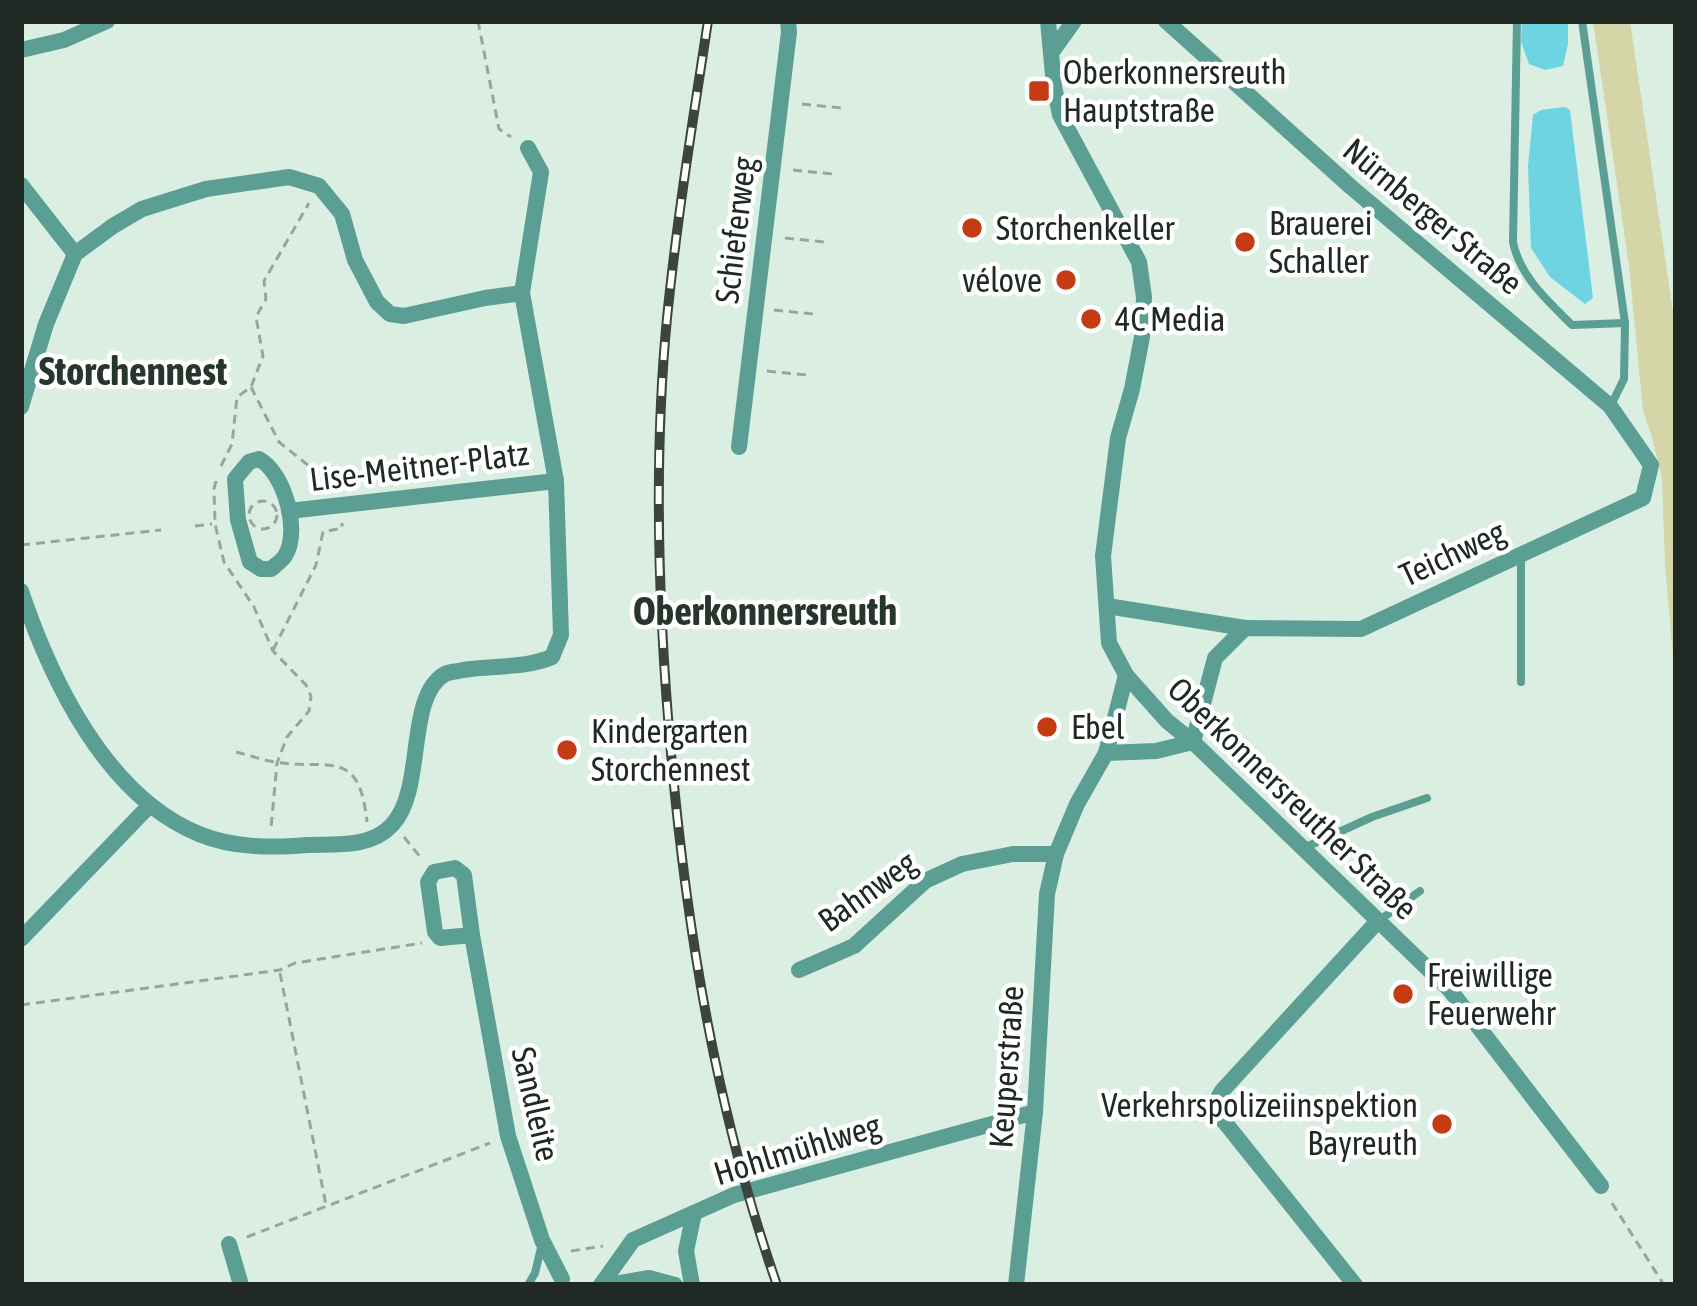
<svg xmlns="http://www.w3.org/2000/svg" width="1697" height="1306" viewBox="0 0 1697 1306" font-family="'Asap Condensed',sans-serif">
	<style>
		.green { fill: #d4d6a7 }
		.water { fill: #6fd4e1 }
		.lines { fill: none; stroke-linecap: round; stroke-linejoin: round }
		.path { stroke: #97a69c; stroke-width: 3; stroke-dasharray: 9 6; stroke-linecap: butt }
		.lane { stroke: #5b9e93; stroke-width: 8 }
		.street { stroke: #5b9e93; stroke-width: 16 }
		.rail-casing { stroke: #3b453f; stroke-width: 10 }
		.rail { stroke: #fff; stroke-width: 6; stroke-dasharray: 18; stroke-linecap: butt }
		.poi-dot { fill: #c43b14; stroke: #fff; stroke-width: 4.5 }
		.labels { text-anchor: middle; dominant-baseline: central; stroke-width: 9; stroke-linejoin: round; paint-order: stroke }
		.poi-label { font-size: 33px; fill: #212924; stroke: #fff; text-anchor: start }
		.street-label { font-size: 33px; fill: #212924; stroke: #fff }
		.quarter-label { font-size: 39px; font-weight: bold; fill: #27362d; stroke: #fff }
	</style>
	<rect width="100%" height="100%" fill="#dbeee2"/>
	<path class="green" d="M1593 21H1630L1676 332V690L1665 565 1662 478 1652 437 1643 411 1629 266Z"/>
	<g class="water">
		<path d="M1522 21H1568V44L1563 66 1545 70 1529 64 1521 42Z"/>
		<path d="M1565 107 1570 110 1593 298 1585 304 1550 277 1531 248 1528 166 1533 115 1541 110Z"/>
	</g>
	<g class="lines">
		<g class="path">
			<path d="M478 21 499 129 511 137"/>
			<path d="M802 104 842 108"/>
			<path d="M793 170 833 174"/>
			<path d="M785 238 825 242"/>
			<path d="M774 310 814 314"/>
			<path d="M767 371 807 375"/>
			<path d="M251 387 279 442 314 470 316 491"/>
			<path d="M221 466 232 444 237 397 251 387 263 356 256 317 266 299 264 281 309 203"/>
			<path d="M216 481 214 489 215 524 224 562 254 607 273 651 306 685 311 696 309 711 287 737 277 763 271 828"/>
			<circle cx="263" cy="515" r="14"/>
			<path d="M195 526 212 524"/>
			<path d="M21 545 161 530"/>
			<path d="M273 650 316 565 323 532 342 528V523"/>
			<path d="M236 752C249 755 262 760 275 762 329 771 359 746 367 822"/>
			<path d="M404 837 421 858"/>
			<path d="M280 973 326 1205"/>
			<path d="M21 1005 280 970 295 963 422 943"/>
			<path d="M1612 1203 1664 1285"/>
			<path d="M247 1237 490 1143"/>
			<path d="M571 1251 603 1246"/>
		</g>
		<g class="lane">
			<path d="M1517 21 1513 242C1520 277 1548 301 1572 325L1625 323"/>
			<path d="M1582 21 1625 323 1624 379 1611 405"/>
			<path d="M1521 682V556"/>
			<path d="M1304 848 1372 817 1427 798"/>
			<path d="M1377 922 1420 891"/>
			<path d="M528 1285 535 1273 541 1248"/>
		</g>
		<g class="street">
			<path d="M1048 21 1054 86 1060 115 1139 262 1144 297 1142 337 1132 389 1118 438 1103 556 1109 643 1126 675 1167 721 1193 742 1450 990 1601 1186"/>
			<path d="M1166 21 1351 187 1610 406 1651 465 1643 498 1361 629 1245 628 1215 658 1193 742"/>
			<path d="M21 50 64 40 107 21"/>
			<path d="M1051 53 1074 21"/>
			<path d="M21 185 75 254"/>
			<path d="M522 293 541 172 528 148"/>
			<path d="M21 407 46 324 75 254 113 226 142 209 206 189 289 177 319 186 342 214 355 260 377 302 390 314 404 316 485 298 522 293 556 481 561 635 552 657C523 669 493 665 463 670 457 672 451 671 445 674 405 697 426 789 392 825 371 848 336 844 307 845 271 848 233 848 199 834 106 796 51 680 21 591"/>
			<path d="M739 447 789 32 788 21"/>
			<path d="M259 459C284 472 301 531 285 556 284 559 273 567 271 569H261L250 562 238 520 235 479 249 462Z"/>
			<path d="M289 511 556 481"/>
			<path d="M1107 606 1245 628"/>
			<path d="M1106 753 1156 751 1193 742"/>
			<path d="M472 935 440 938 435 932 428 882 434 872 455 868 464 875 472 935 508 1136 542 1240 562 1279"/>
			<path d="M21 939 150 805"/>
			<path d="M799 970 854 946 925 881 962 864 1013 854H1056"/>
			<path d="M229 1244 241 1285"/>
			<path d="M601 1285 633 1240 734 1195 1035 1112"/>
			<path d="M609 1285 649 1278 675 1285"/>
			<path d="M692 1285 686 1251 694 1213"/>
			<path d="M1016 1285 1035 1112 1047 894 1056 854 1077 804 1106 753 1126 675"/>
			<path d="M1355 1285 1219 1115 1215 1103 1222 1091 1377 922"/>
		</g>
		<defs>
			<path id="rail" d="M708 21C693 119 677 219 667 318 653 463 658 608 671 753 687 934 717 1113 777 1285"/>
		</defs>
		<use href="#rail" class="rail-casing"/>
		<use href="#rail" class="rail"/>
	</g>
	<g class="poi-dot">
		<rect x="1027" y="79" width="24" height="24" rx="6"/>
		<circle cx="972" cy="228" r="12"/>
		<circle cx="1245" cy="242" r="12"/>
		<circle cx="1066" cy="280" r="12"/>
		<circle cx="1091" cy="319" r="12"/>
		<circle cx="1047" cy="727" r="12"/>
		<circle cx="567" cy="750" r="12"/>
		<circle cx="1403" cy="994" r="12"/>
		<circle cx="1442" cy="1124" r="12"/>
	</g>
	<g class="labels">
		<g class="poi-label">
			<text x="1063" y="72">Oberkonnersreuth<tspan x="1063" dy="38">Hauptstraße</tspan></text>
			<text x="1269" y="223">Brauerei<tspan x="1269" dy="38">Schaller</tspan></text>
			<text x="996" y="228">Storchenkeller</text>
			<text x="1042" y="280" text-anchor="end">vélove</text>
			<text x="1115" y="319">4C Media</text>
			<text x="1071" y="727">Ebel</text>
			<text x="591" y="731">Kindergarten<tspan x="591" dy="38">Storchennest</tspan></text>
			<text x="1427" y="975">Freiwillige<tspan x="1427" dy="38">Feuerwehr</tspan></text>
			<text x="1418" y="1105" text-anchor="end">Verkehrspolizeiinspektion<tspan x="1418" dy="38">Bayreuth</tspan></text>
		</g>
		<g class="street-label">
			<text transform="translate(1433 216) rotate(40)">Nürnberger Straße</text>
			<text transform="translate(735 230) rotate(-83)">Schieferweg</text>
			<text transform="translate(419 466) rotate(-7)">Lise-Meitner-Platz</text>
			<text transform="translate(1452 553) rotate(-25)">Teichweg</text>
			<text transform="translate(1293 798) rotate(44)">Oberkonnersreuther Straße</text>
			<text transform="translate(867 891) rotate(-36)">Bahnweg</text>
			<text transform="translate(1006 1067) rotate(-86)">Keuperstraße</text>
			<text transform="translate(536 1104) rotate(77)">Sandleite</text>
			<text transform="translate(797 1149) rotate(-17)">Hohlmühlweg</text>
		</g>
		<g class="quarter-label">
			<text x="133" y="371">Storchennest</text>
			<text x="765" y="611">Oberkonnersreuth</text>
		</g>
	</g>
	<rect width="1697" height="1306" fill="none" stroke="#212924" stroke-width="48"/>
</svg>
